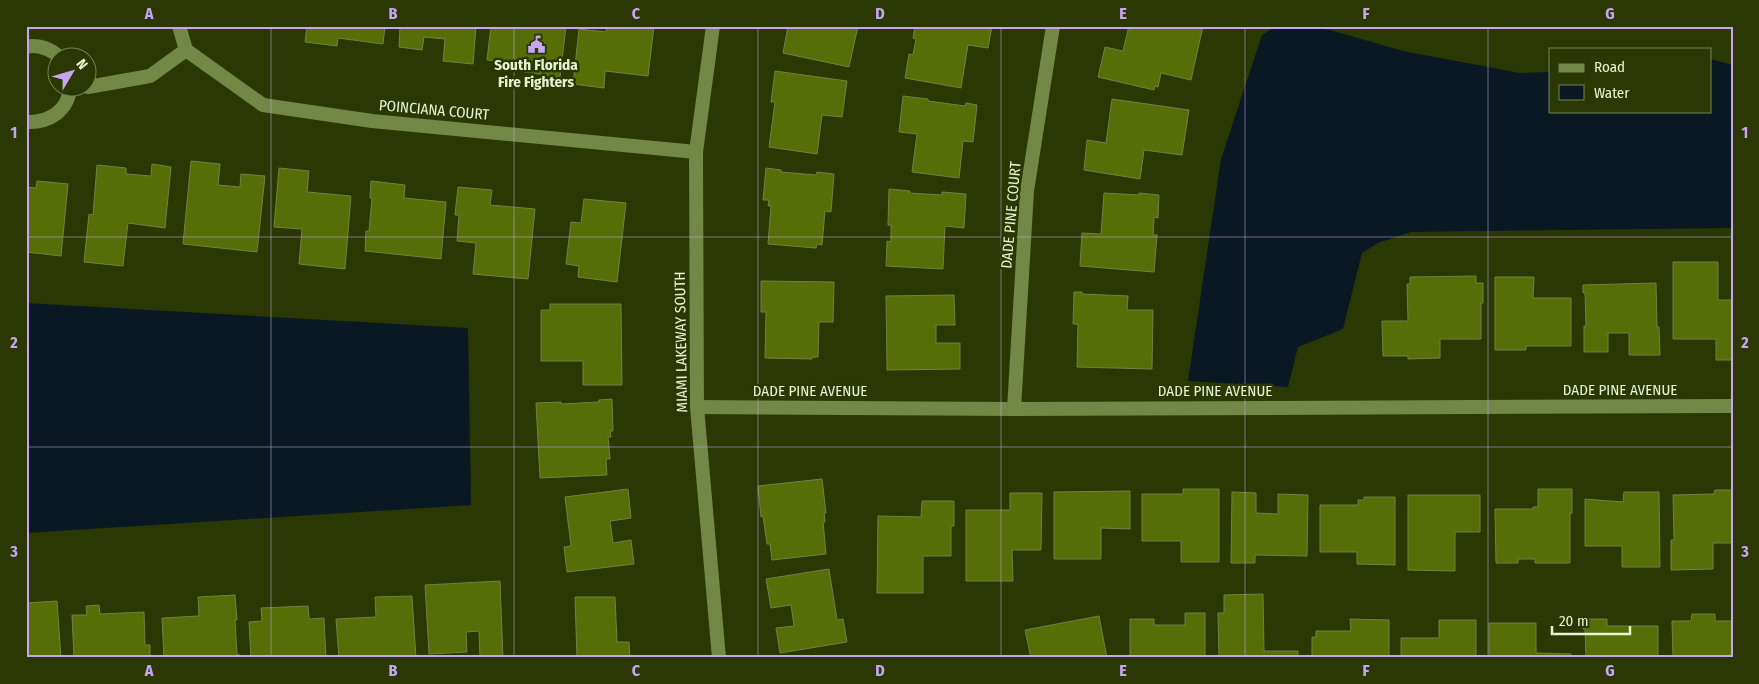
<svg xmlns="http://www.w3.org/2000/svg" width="1759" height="684" viewBox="0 0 1759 684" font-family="'Fira Sans Condensed',sans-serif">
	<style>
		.water { fill: #0a1823 }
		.building { fill: #566d08; stroke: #6f8343 }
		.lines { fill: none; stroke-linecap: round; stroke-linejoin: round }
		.minor { stroke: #738747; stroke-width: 14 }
		.tertiary { stroke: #738747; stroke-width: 14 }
		.grid { fill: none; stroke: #c5a6f0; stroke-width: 1; stroke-opacity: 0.55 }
		.labels { text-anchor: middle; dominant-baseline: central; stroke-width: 5; stroke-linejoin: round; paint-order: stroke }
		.poi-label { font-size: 15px; font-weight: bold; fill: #e7f3d2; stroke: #2b3804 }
		.street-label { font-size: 15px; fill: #e7f3d2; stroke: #2b3804 }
		.neatline { fill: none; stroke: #c5a6f0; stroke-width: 2 }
		.grid-label { font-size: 16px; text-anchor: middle; font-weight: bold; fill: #c5a6f0 }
	</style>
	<rect width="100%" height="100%" fill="#2b3804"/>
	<g class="water">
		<path d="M1277 26H1298L1330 30 1403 51 1520 73 1550 72V111H1710V59L1733 65V228L1411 232 1378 243 1362 253 1343 329 1298 347 1288 387 1188 381 1221 159 1262 35Z"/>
		<path d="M26 303 468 328 471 505 26 533Z"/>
	</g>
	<g class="building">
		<path d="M307 26H385L383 44 338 38 337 46 305 42Z"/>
		<path d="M403 26H476L473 64 443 61 445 39 424 37 422 50 399 47 400 28H403Z"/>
		<path d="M491 26H566L560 77 524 72 525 65 487 60Z"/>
		<path d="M607 26H654L648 76 605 71 604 88 573 84 579 29 606 32Z"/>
		<path d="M788 26H858L849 67 783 53Z"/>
		<path d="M915 26H992L988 48 968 45 961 88 905 78 909 54 913 55 916 39 913 38Z"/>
		<path d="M1129 26H1203L1191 80 1161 73 1158 87 1155 86 1154 90 1098 77 1105 47 1123 51Z"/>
		<path d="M775 71 847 81 842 117 822 115 817 154 769 147 775 102H771Z"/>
		<path d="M903 96 928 99V101L965 106 966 103 977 105 973 142 963 141 959 178 912 172 917 134 899 132Z"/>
		<path d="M1112 99 1189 110 1182 155 1144 150 1140 179 1084 170 1087 140 1106 143Z"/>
		<path d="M191 161 220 164 218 185 240 187 241 174 265 176 257 252 183 244Z"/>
		<path d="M152 164 171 167 165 228 128 223 123 266 84 262 89 214 93 215 97 165 126 168V174L151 176Z"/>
		<path d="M279 168 309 171 307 192 351 196 345 269 299 264 302 229 274 227Z"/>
		<path d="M766 168 781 170V172L816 175 817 172 834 174 831 212 825 211 822 245 817 244 816 248 768 244 771 206H768L769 200H763Z"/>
		<path d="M37 181 68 184 61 256 26 252V187L36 188Z"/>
		<path d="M371 181 405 185 404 198 446 202 441 259 365 251 366 231H369L372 198H370Z"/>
		<path d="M458 187 492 190 490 205 535 209 528 279 473 274 476 243 457 241 459 215H455Z"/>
		<path d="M889 189 910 191 909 193 942 195V192L966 194 964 228 945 226 943 269 886 266 887 241 891 242V225H888Z"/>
		<path d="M1104 193 1139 195V193L1159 195 1158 218 1154 217 1153 235H1157L1154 272 1080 266 1082 233 1101 234Z"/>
		<path d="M584 199 626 203 617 282 578 277 579 266 566 264 571 222 581 223Z"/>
		<path d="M1673 262H1718V300H1733V360H1716V339H1673Z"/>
		<path d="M1476 276V283H1483V303H1481V339H1440V358L1408 359V356H1383L1382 321H1408L1407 284H1410V277Z"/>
		<path d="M1495 277H1534L1533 298H1571V346H1526V350H1495Z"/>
		<path d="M761 281 834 282 833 322H819L818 357H812V359L765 358 766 312H761Z"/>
		<path d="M1656 283 1657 327H1659L1660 355H1629V333H1608V352H1584V326L1586 327 1585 293H1583V285Z"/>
		<path d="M1074 292H1082V294L1128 296 1127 310H1153L1152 369 1077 367 1078 324H1073Z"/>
		<path d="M954 295 955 325H936V343H960V369L887 370 886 296Z"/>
		<path d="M550 304H621L622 385H583V361H541V310H550Z"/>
		<path d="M612 399 613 431H610L611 437H608L610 459H606L607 475 540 478 536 403 561 402V404L599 402V400Z"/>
		<path d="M822 479 826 513H824L825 522H823L826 554 772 560 770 544H767L763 516 761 517 758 486Z"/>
		<path d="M628 489 631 518 610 521 613 543 631 540 634 564 567 572 564 547 571 546 565 497Z"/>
		<path d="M1183 489H1219V562H1181V541H1142V494H1183Z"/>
		<path d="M1538 489H1572V513H1570V563H1535V559H1518V563H1496L1495 509H1533V507H1538Z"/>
		<path d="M1715 490H1733V543H1713V569L1671 570V540H1674L1673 495 1714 494Z"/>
		<path d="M1130 491V529L1101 528V559H1054V492Z"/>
		<path d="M1232 492 1256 493V513L1278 514V494L1308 495 1307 556 1255 555V563H1231Z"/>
		<path d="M1624 492H1659L1660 567H1622V546H1585V499L1623 502Z"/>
		<path d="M1010 493H1042L1041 550H1012L1013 581H966V510H1010Z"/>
		<path d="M1408 495H1480V532H1455V571L1408 570Z"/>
		<path d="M1364 497H1395V565L1357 564V552H1320V505H1358V500H1364Z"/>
		<path d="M922 501H954V526H951V556H923V593H877L878 516 921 517Z"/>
		<path d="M829 569 837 620 843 619 847 642 780 653 776 628 794 626 791 605 771 608 766 579Z"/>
		<path d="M500 581 503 658H480L479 631 466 632 467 652 429 654 425 585Z"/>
		<path d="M1263 594 1264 651H1298V658H1219L1218 613H1224V595Z"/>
		<path d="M235 595 237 620H235L237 655 239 654V658H164L162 618 199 616 198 597Z"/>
		<path d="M412 596 416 658H339L336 619 376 617 375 597Z"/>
		<path d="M575 597H615L617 642H629L630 658H577Z"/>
		<path d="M57 601 61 658H26V603Z"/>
		<path d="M99 605 100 614 144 612 145 645H150V658H74L72 615H87L86 606Z"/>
		<path d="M308 606 309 619 324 618 326 658H251L249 622 262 621 261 608Z"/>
		<path d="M1185 613H1205V658H1130V619H1154V625H1185Z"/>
		<path d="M1692 614H1715V621H1733V658H1673L1672 621H1691Z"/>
		<path d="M1099 616 1107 658H1031L1025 630Z"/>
		<path d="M1350 619 1389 620V658H1312V637H1316V631H1351Z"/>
		<path d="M1583 619H1607V626H1658V658H1586L1585 629H1583Z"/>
		<path d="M1439 620H1476V658H1401V638H1439Z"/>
		<path d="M1489 623H1536V653L1571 654V658H1489Z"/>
	</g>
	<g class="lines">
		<g class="minor">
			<path d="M179 26 186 50 263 105 372 121 696 152"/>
			<path d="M26 47C38 44 52 49 60 58"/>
			<path d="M88 87 150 76 186 50"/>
			<path d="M26 122C49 123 68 111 70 88"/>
			<path d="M697 407 1014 409 1733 406"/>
			<path d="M1014 409 1027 191 1053 26"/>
		</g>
		<path class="tertiary" d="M713 26 696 152 697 407 719 658"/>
	</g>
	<path class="grid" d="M271 26V658M514 26V658M758 26V658M1001 26V658M1245 26V658M1488 26V658M26 237H1733M26 447H1733"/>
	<defs>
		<symbol id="civic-bare" viewBox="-9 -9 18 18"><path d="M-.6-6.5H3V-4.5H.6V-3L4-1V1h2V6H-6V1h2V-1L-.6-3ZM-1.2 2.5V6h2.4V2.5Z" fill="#c5a6f0" stroke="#2b3804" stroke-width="2.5" paint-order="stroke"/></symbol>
	</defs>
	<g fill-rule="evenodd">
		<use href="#civic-bare" x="524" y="32" width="25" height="25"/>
	</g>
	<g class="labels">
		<g class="poi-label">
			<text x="536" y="65">South Florida<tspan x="536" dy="17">Fire Fighters</tspan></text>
		</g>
		<g class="street-label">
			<text transform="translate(434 110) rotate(5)">POINCIANA COURT</text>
			<text transform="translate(1011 215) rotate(-85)">DADE PINE COURT</text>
			<text transform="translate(681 342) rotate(-91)">MIAMI LAKEWAY SOUTH</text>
			<text x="1620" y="390">DADE PINE AVENUE</text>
			<text x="810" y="391">DADE PINE AVENUE</text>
			<text x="1215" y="391">DADE PINE AVENUE</text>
		</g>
	</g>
	<rect width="1759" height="684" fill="none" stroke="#2b3804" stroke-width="55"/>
	<rect x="1549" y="48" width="162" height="65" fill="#2b3804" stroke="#768356"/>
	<rect x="1559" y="64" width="25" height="8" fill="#738747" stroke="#768356"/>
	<text x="1594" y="72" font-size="15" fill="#e7f3d2">Road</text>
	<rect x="1559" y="85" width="25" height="15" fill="#0a1823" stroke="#768356"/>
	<text x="1594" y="98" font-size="15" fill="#e7f3d2">Water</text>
	<g transform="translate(72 72) rotate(52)"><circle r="24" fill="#2b3804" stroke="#768356"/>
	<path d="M0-4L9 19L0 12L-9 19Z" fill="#c5a6f0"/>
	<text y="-8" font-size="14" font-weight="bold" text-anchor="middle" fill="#e7f3d2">N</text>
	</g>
	<path d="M1552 626v8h78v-8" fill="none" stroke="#e7f3d2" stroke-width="2.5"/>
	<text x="1559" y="626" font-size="15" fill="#e7f3d2" stroke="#2b3804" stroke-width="4" paint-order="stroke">20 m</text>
	<rect x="28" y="28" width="1704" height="628" class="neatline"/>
	<g class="grid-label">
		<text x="149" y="19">A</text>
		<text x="393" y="19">B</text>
		<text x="636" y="19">C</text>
		<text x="880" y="19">D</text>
		<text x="1123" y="19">E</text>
		<text x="1366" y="19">F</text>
		<text x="1610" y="19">G</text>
		<text x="14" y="138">1</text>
		<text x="1745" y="138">1</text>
		<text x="14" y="348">2</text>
		<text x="1745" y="348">2</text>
		<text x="14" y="557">3</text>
		<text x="1745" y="557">3</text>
		<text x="149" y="676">A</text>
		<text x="393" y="676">B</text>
		<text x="636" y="676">C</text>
		<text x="880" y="676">D</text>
		<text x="1123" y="676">E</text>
		<text x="1366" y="676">F</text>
		<text x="1610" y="676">G</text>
	</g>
</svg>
